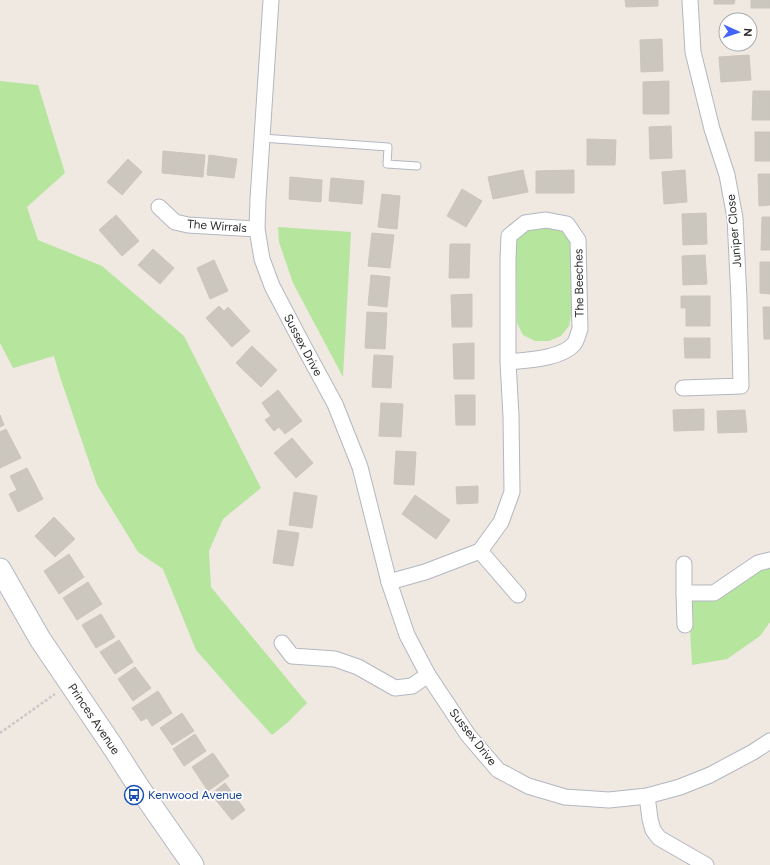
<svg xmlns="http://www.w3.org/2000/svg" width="770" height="865" viewBox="0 0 770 865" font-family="Figtree,sans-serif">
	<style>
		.green { fill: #b6e59e }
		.building { fill: #cbc7bf; stroke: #cbc5ba }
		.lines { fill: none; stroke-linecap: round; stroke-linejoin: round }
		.lane-casing { stroke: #b4b7c1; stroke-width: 9 }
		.street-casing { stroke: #b4b7c1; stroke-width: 17 }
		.secondary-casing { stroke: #b4b7c1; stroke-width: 23 }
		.path { stroke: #c9c9c9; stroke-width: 2.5; stroke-dasharray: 3 2; stroke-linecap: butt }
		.lane { stroke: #fff; stroke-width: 7 }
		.street { stroke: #fff; stroke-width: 15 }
		.secondary { stroke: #fff; stroke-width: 21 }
		.labels { text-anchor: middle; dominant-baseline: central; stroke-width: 3.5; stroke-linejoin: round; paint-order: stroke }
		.street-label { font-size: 12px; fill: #2e2e2e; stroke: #fff }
		.transit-label { font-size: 12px; fill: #164399; stroke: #fff; text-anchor: start }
	</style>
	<rect width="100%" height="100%" fill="#efe9e1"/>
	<g class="green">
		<path d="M0 81 38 85 65 173 27 207 38 240 102 266 184 336 261 488 223 519 209 551 211 587 307 703 288 722 272 735 239 699 196 650 163 569 138 552 97 485 60 377 54 356 13 368 0 343Z"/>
		<path d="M536 225 561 229 571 241 573 305 569 326 561 336 549 341H535L523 335 517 323 516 252 517 237 523 231Z"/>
		<path d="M278 227 351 232 343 377 293 283 279 242Z"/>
		<path d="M770 560V622L760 636 727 659 692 665 688 593H714Z"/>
	</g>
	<g class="building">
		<path d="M625 0H658V6L626 7Z"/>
		<path d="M714 0H735L734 4H714Z"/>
		<rect x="751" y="0" width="19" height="8"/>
		<path d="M662 39 663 71 641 72 640 40Z"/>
		<path d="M749 55 751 80 721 82 719 57Z"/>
		<path d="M669 81V114H643V82Z"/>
		<path d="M753 91H770V120H752Z"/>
		<path d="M671 126 672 158 650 159 649 127Z"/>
		<rect x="755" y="132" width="15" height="29"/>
		<path d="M587 139 616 140 615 165H587Z"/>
		<path d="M163 151 205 155 203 177 162 173Z"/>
		<path d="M209 155 237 159 234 178 207 175Z"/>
		<path d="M128 159 142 172 122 195 107 182Z"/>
		<path d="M523 170 528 192 493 199 488 177Z"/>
		<path d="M574 170V193H536V171Z"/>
		<path d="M685 170 687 202 664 204 662 172Z"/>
		<path d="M758 174H770V205L759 206Z"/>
		<path d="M290 177 322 180 321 202 289 199Z"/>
		<path d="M331 178 364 181 362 204 329 201Z"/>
		<path d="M462 189 482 201 466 227 447 216Z"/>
		<path d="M382 194 400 196 397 229 378 227Z"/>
		<path d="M706 213 707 244 683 245 682 214Z"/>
		<path d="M116 215 139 241 122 256 99 230Z"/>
		<path d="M762 217H770V250H761Z"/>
		<path d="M372 233 394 235 390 268 368 266Z"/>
		<path d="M450 244H470L469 278H449Z"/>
		<path d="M153 249 174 268 160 284 138 265Z"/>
		<path d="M705 255 707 284 683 285 682 256Z"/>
		<path d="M214 260 228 291 210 299 197 268Z"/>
		<path d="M760 262H770V294L760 293Z"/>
		<path d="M371 275 390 277 387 307 368 305Z"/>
		<path d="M472 294V327H452L451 295Z"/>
		<path d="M681 296H710V326H686V308H681Z"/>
		<path d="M219 306 224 311 228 307 250 331 232 347 206 318Z"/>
		<path d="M763 307H770V339H764Z"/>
		<path d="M367 312 387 313 385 349 365 348Z"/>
		<path d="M684 338H710V358H685Z"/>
		<path d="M474 343V379H454L453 344Z"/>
		<path d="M252 346 277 370 261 387 236 363Z"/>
		<path d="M374 355 393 356 391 388 372 387Z"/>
		<path d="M278 390 302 421 285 434 279 427 274 431 265 420 271 416 262 403Z"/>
		<path d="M455 395H475V425H456Z"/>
		<path d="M381 403 403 404 401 437 379 436Z"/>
		<path d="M704 409V430L674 431 673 410Z"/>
		<path d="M745 410 747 432 718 433 717 411Z"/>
		<path d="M0 415 4 425 0 427Z"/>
		<path d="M6 429 21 458 0 468V432Z"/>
		<path d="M292 438 313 463 296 478 274 453Z"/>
		<path d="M396 451 416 452 414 485 394 484Z"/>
		<path d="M27 468 43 499 18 512 9 494 17 490 10 476Z"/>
		<path d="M478 486V503L457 504 456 487Z"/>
		<path d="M294 492 317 496 312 528 289 525Z"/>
		<path d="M415 495 450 520 436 539 402 514Z"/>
		<path d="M54 517 75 539 55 557 35 536Z"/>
		<path d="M278 530 299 533 293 566 273 563Z"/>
		<path d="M69 554 84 577 59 594 44 571Z"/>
		<path d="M88 582 102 604 77 620 63 598Z"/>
		<path d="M101 614 115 637 96 648 82 625Z"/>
		<path d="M119 640 133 662 115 674 100 652Z"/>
		<path d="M135 667 151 688 133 701 118 679Z"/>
		<path d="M158 691 172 713 152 726 147 718 141 721 132 708Z"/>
		<path d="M182 713 194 731 172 745 160 728Z"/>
		<path d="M195 734 206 751 184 766 173 749Z"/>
		<path d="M213 753 229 776 208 791 192 767Z"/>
		<path d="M225 783 245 810 232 820 211 794Z"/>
	</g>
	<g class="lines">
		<defs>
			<path id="lane" d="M262 138 388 147 387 164 417 166"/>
			<g id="street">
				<path d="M271 0 258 199 257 229 262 259 272 286 304 347 335 404 360 467 389 582 407 635 428 675 468 735 498 770 528 786 565 797 609 800 647 796 680 787 710 775 753 752 770 741"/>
				<path d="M159 207 175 222 188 225 257 229"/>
				<path d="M683 388 741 386 739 299 735 218 727 175 712 129 693 52 690 0"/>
				<path d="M480 551 518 595"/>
				<path d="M684 564V593L685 625"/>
				<path d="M389 582 425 572 480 551 501 522 512 492 511 416 508 362C527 360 561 359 574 344 577 340 578 334 580 329L578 240 567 224 546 220 525 223 509 236 508 259V362"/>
				<path d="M684 593H714L758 563 770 560"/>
				<path d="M282 643 292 656 335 659 358 667 395 688 412 686 428 675"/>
				<path d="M647 796 650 819 653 830 659 838 706 865"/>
			</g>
			<path id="secondary" d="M0 569 40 639 111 744 138 786 193 865"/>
		</defs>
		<use href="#lane" class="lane-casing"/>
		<use href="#street" class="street-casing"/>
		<use href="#secondary" class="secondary-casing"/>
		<path class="path" d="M0 733 55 694"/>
		<use href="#lane" class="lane"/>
		<use href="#street" class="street"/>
		<use href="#secondary" class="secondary"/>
	</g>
	<defs>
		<symbol id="bus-ring" viewBox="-11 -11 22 22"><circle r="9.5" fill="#fff" stroke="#1a4fb4" stroke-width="1.5"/><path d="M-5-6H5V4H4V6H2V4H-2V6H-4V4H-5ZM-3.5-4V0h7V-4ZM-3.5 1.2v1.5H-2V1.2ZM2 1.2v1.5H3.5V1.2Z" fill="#1a4fb4"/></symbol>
	</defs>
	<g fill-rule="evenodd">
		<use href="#bus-ring" x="123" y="784" width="22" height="22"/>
	</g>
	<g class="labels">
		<g class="street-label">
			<text transform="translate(217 226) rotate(4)">The Wirrals</text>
			<text transform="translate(734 231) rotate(-95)">Juniper Close</text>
			<text transform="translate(579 283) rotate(-91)">The Beeches</text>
			<text transform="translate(303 345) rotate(62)">Sussex Drive</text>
			<text transform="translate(94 719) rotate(56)">Princes Avenue</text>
			<text transform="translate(473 737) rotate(52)">Sussex Drive</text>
		</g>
		<g class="transit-label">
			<text x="148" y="795">Kenwood Avenue</text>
		</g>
	</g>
	<g transform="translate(738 32) rotate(93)"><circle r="19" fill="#ffffff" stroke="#ababab"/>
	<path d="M0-3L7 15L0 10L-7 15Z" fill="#4264fb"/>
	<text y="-6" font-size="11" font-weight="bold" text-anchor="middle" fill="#2e2e2e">N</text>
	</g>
</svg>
